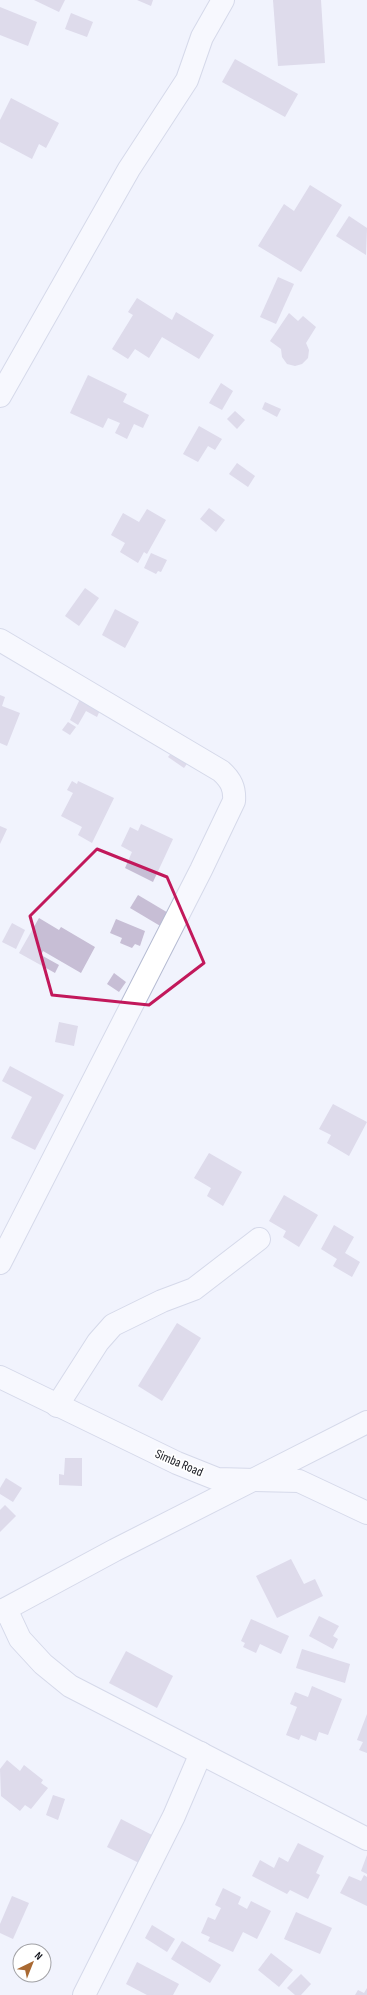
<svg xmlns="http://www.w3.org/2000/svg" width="367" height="1995" viewBox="0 0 367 1995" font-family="'Sofia Sans Condensed',sans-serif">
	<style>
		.building { fill: #c7bed5 }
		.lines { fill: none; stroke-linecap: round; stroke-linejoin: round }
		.minor-casing { stroke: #b5bbd2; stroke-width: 24 }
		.minor { stroke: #fff; stroke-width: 22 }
		.marked { fill: none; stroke: #c2185b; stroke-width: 3; stroke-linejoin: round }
		.labels { text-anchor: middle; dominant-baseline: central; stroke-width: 3.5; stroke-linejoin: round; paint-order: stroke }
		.street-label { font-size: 13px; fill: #13151d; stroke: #fff }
	</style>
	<rect width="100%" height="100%" fill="#f1f3fd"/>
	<g class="building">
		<path d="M34 0H65L59 12Z"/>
		<path d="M137 0H153L151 6Z"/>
		<path d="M273 0H321L325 63 278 66Z"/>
		<path d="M0 7 37 22 28 46 0 35Z"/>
		<path d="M71 13 93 22 87 37 65 29Z"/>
		<path d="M235 59 298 94 285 117 222 82Z"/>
		<path d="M11 98 59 123 46 148 39 144 32 159 0 142V120Z"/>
		<path d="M310 185 342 205 301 272 258 246 284 204 294 211Z"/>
		<path d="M349 216 367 228 366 255 336 236Z"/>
		<path d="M278 277 294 284 276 324 260 317Z"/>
		<path d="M137 298 172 320 176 312 214 335 199 359 162 337 149 358 135 349 128 359 112 349 133 315 128 312Z"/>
		<path d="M289 313 298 321 303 316 316 327 306 343 309 350 308 358 302 364 295 366 287 364 282 357 281 349 270 341Z"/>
		<path d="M88 375 127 394 123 402 149 415 143 428 134 424 127 439 115 433 120 423 108 418 103 428 70 413Z"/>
		<path d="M221 383 233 391 222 410 209 403Z"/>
		<path d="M265 402 281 409 277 417 262 409Z"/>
		<path d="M235 411 245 420 237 429 227 419Z"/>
		<path d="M199 426 222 439 215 450 208 446 198 462 183 454Z"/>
		<path d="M237 463 255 476 248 487 229 474Z"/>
		<path d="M209 508 225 520 216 532 200 519Z"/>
		<path d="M147 509 166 520 147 554 144 552 138 563 120 552 125 543 111 535 123 513 139 522Z"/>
		<path d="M151 553 167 560 161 572 158 571 156 574 144 568Z"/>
		<path d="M85 588 99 598 79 626 65 616Z"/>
		<path d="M115 609 139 622 125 648 102 635Z"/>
		<path d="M0 695 5 697 2 706 20 713 7 746 0 743Z"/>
		<path d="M81 697 101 708 97 717 86 711 78 725 70 720Z"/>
		<path d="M68 722 76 727 70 735 62 730Z"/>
		<path d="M173 751 189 761 184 768 168 757Z"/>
		<path d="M72 781 77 784 78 781 114 798 92 843 78 835 82 827 61 816 73 793 67 790Z"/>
		<path d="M141 824 173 839 153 882 125 868 132 852 121 846 130 827 138 831Z"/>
		<path d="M0 826 7 829 0 844Z"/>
		<path d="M138 895 170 914 162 927 130 908Z"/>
		<path d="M39 918 59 930 61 927 95 947 81 973 43 951 41 955 59 965 55 973 19 953Z"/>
		<path d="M116 919 145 931 140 946 135 944 132 948 120 943 122 938 110 933Z"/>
		<path d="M12 923 25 930 16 949 2 942Z"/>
		<path d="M114 973 126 982 119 992 107 984Z"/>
		<path d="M59 1022 78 1026 74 1046 55 1042Z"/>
		<path d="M10 1066 64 1095 35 1150 11 1138 32 1097 2 1081Z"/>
		<path d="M333 1104 367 1122 349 1156 327 1143 331 1135 319 1129Z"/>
		<path d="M209 1153 242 1172 223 1206 207 1196 211 1188 194 1178Z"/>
		<path d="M284 1195 318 1215 299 1247 283 1237 286 1231 269 1221Z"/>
		<path d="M334 1225 354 1237 345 1253 360 1262 352 1277 333 1266 337 1259 321 1249Z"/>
		<path d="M177 1323 201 1338 162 1401 138 1386Z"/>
		<path d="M65 1458H82V1486L59 1485V1474L64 1475Z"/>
		<path d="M6 1478 22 1488 13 1502 0 1494V1488Z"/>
		<path d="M5 1505 16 1516 0 1532V1510Z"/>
		<path d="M291 1559 304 1584 315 1579 323 1596 277 1618 256 1576Z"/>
		<path d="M319 1616 339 1626 333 1636 338 1639 333 1649 309 1636Z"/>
		<path d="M251 1619 289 1636 281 1654 260 1644 256 1653 243 1647 245 1643 241 1641Z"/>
		<path d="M302 1649 350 1664 345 1683 296 1668Z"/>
		<path d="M126 1651 173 1676 157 1708 109 1683Z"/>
		<path d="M312 1686 342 1699 328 1735 319 1732 316 1741 301 1735 299 1740 286 1735 297 1707 290 1704 295 1692 308 1697Z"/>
		<path d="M367 1714V1753L359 1750 363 1742 357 1740Z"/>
		<path d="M7 1760 20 1771 24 1765 43 1780 41 1783 48 1788 31 1809 25 1805 20 1811 1 1796 0 1769Z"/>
		<path d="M53 1795 65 1799 58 1820 46 1815Z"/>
		<path d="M121 1819 154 1836 141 1864 107 1847Z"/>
		<path d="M298 1843 324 1856 316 1873 320 1875 308 1899 290 1890 287 1894 252 1876 260 1860 274 1868 279 1857 288 1862Z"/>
		<path d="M367 1855V1874L361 1871Z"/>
		<path d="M364 1875 367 1877V1906L340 1893 349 1876 361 1881Z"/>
		<path d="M223 1888 241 1897 238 1904 247 1909 251 1901 271 1911 257 1939 243 1932 233 1952 208 1941 210 1937 201 1933 208 1917 215 1920 221 1908 215 1905Z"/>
		<path d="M12 1896 29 1903 13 1939 0 1933V1924Z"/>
		<path d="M296 1912 332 1928 320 1954 284 1939Z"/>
		<path d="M152 1925 175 1939 167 1952 145 1938Z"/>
		<path d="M182 1941 221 1965 210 1983 171 1959Z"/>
		<path d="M271 1953 293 1970 279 1987 258 1970Z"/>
		<path d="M137 1962 179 1984 173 1995H147L126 1984Z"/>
		<path d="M301 1974 311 1984 301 1995H295L287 1988Z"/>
		<path d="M367 1988V1995H355L358 1990 364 1993Z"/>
	</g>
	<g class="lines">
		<defs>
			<g id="minor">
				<path d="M0 396 129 169 187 80 202 37 223 0"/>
				<path d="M0 640 221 771C231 780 235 788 234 801L201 870 0 1263"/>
				<path d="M0 1377 177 1463 217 1479 299 1481 367 1513"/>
				<path d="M57 1406 98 1342 113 1325 162 1301 194 1289 259 1239"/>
				<path d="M6 1609 20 1639 43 1664 70 1686 367 1839"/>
				<path d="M0 1612 115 1550 367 1422"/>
				<path d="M84 1995 174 1816 201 1753"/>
			</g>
		</defs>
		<use href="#minor" class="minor-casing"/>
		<use href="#minor" class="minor"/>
	</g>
	<path d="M0 0H367V1995H0ZM97 849 167 877 204 963 149 1005 52 995 30 916Z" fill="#f1f3fd" fill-opacity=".55" fill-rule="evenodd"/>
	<path class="marked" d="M97 849 167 877 204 963 149 1005 52 995 30 916Z"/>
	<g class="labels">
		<g class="street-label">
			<text transform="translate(179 1463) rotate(23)">Simba Road</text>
		</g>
	</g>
	<g transform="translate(32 1963) rotate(43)"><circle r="19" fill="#ffffff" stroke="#a1a1a5"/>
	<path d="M0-3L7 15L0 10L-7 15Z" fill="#a96932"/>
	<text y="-6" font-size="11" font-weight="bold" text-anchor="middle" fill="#13151d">N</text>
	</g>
</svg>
